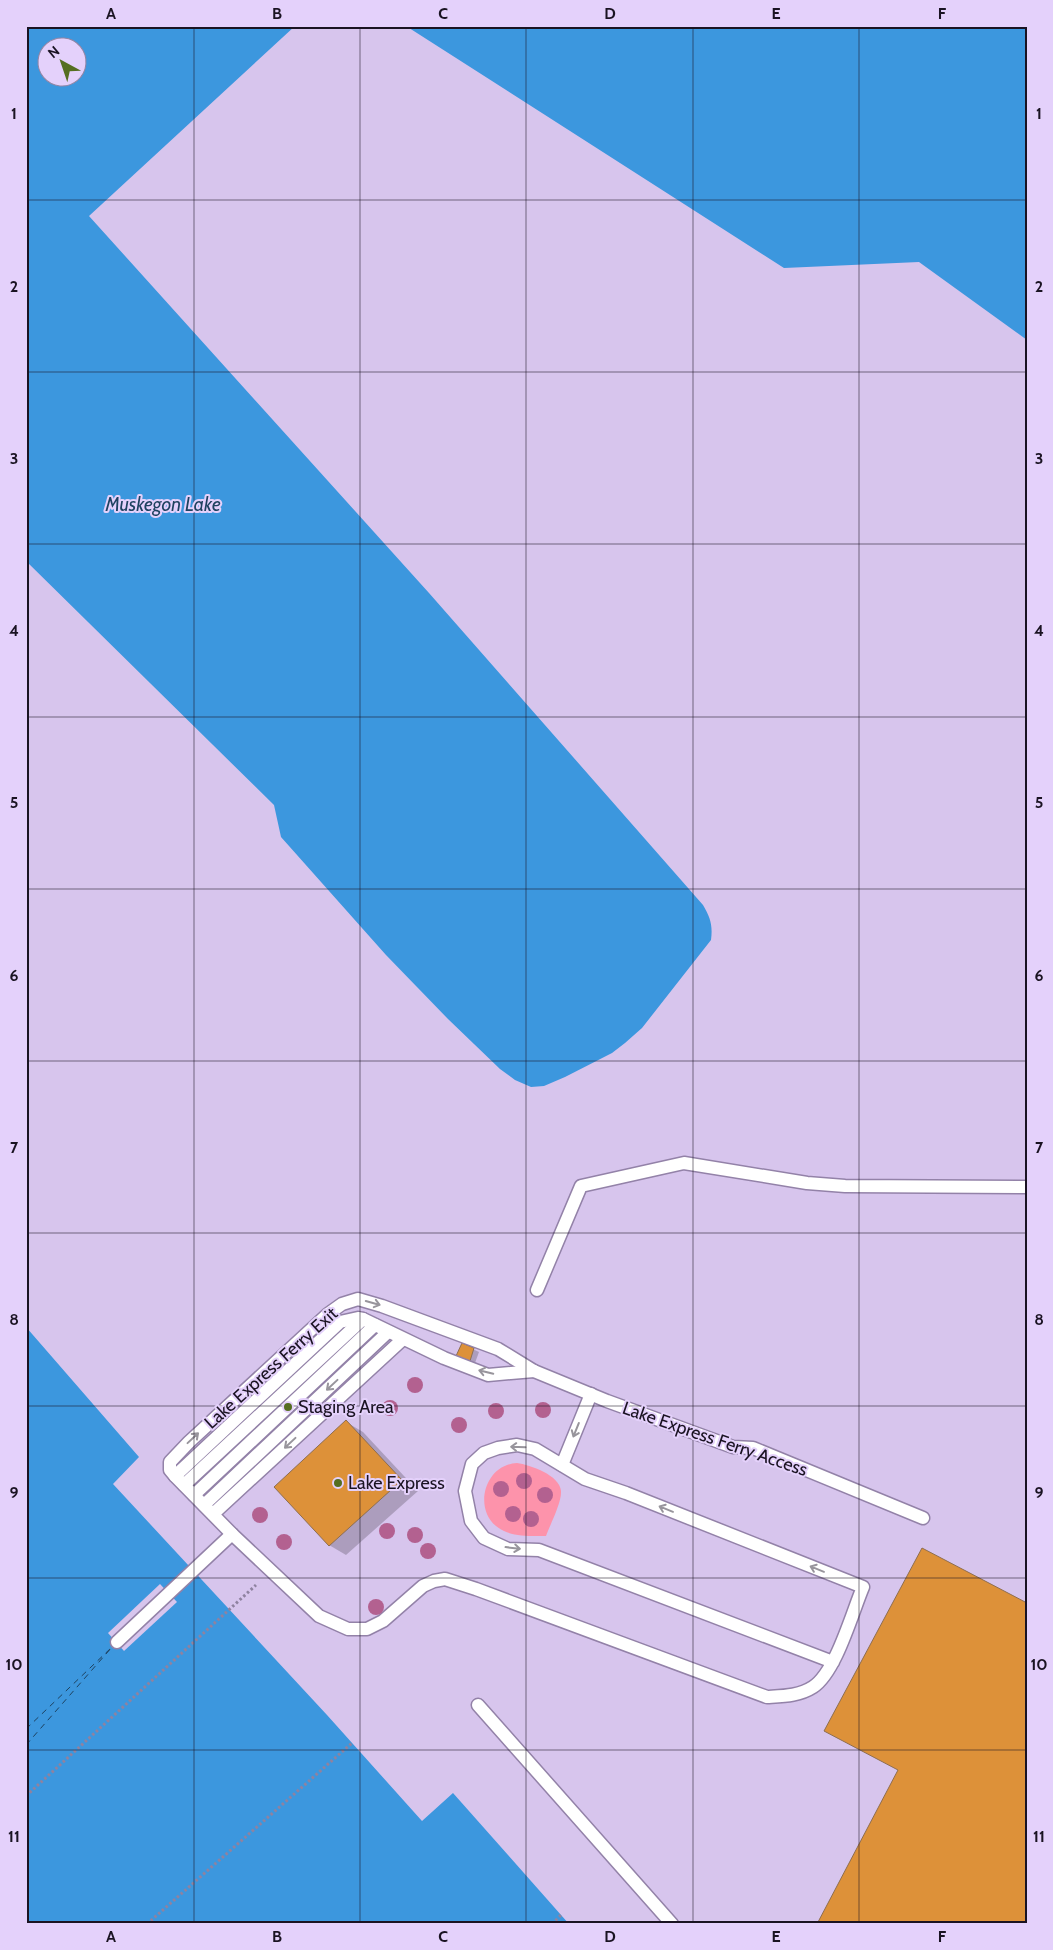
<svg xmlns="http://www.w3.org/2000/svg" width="1053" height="1950" viewBox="0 0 1053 1950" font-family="Cabin,sans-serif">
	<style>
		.green { fill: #fd93ab }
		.water { fill: #3c97de; fill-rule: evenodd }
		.pier { fill: #d7c5ed }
		.shadow { fill: #0003 }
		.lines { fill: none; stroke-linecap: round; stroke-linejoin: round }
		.ferry { stroke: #1e4260; stroke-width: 1; stroke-dasharray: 6 5; stroke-linecap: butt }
		.building { fill: #dd9139; stroke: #8e6e50 }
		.service-casing { stroke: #9382a8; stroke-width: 15 }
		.path { stroke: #8f82a0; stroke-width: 3; stroke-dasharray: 2.5 2.5; stroke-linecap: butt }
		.service { stroke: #fff; stroke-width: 12 }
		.tree { fill: #b36190 }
		.oneway { stroke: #98959c }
		.grid { fill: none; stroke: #1a1322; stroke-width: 1; stroke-opacity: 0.55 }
		.poi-dot { fill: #556e21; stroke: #e4d1fb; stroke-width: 2 }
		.labels { text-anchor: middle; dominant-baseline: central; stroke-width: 4; stroke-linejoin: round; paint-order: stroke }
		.street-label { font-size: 18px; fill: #1a1322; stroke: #e4d1fb }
		.poi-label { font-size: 18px; fill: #1a1322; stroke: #e4d1fb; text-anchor: start }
		.water-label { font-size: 19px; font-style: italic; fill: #1e4260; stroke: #e4d1fb }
		.neatline { fill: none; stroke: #1a1322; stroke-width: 2 }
		.grid-label { font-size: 16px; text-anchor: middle; font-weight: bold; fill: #1a1322 }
	</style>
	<rect width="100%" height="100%" fill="#d7c5ed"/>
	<path class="green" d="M517 1463C530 1465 560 1475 561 1491 562 1502 550 1525 546 1536 533 1536 516 1537 504 1531 471 1516 482 1465 517 1463Z"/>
	<g class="water">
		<path d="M26 26H295L89 216 429 593 703 905C710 917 713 925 711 940L642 1028 625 1043 612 1053 565 1077 544 1086 531 1087 515 1080 500 1069 448 1019 386 955 281 837 274 805 26 561ZM48 48H78V78H48Z"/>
		<path d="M406 26H1027V340L919 262 784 268Z"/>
		<path d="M26 1327 139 1457 113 1484 327 1715 422 1821 453 1793 569 1924H26Z"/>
	</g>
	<path class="pier" d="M160 1584 177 1602 124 1651 108 1633Z"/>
	<g class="shadow">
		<path d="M462 1344 479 1352 475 1363 463 1358Z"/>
		<path d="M346 1422 363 1432 418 1491 346 1555 329 1545Z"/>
	</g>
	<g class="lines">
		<g class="ferry">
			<path d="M26 1729 111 1648"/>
			<path d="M26 1745 113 1646"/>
		</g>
	</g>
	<g class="building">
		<path d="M462 1343 474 1348 470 1361 456 1356Z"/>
		<path d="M346 1420 402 1480 329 1546 274 1487Z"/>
		<path d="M922 1548 1027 1603V1924H817L898 1770 824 1731Z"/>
	</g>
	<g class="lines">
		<defs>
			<g id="service">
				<path d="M537 1290 581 1186 684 1163 807 1183 845 1186 1027 1187"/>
				<path d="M562 1465 591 1394"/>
				<path d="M175 1476 340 1322 358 1318 363 1319 444 1358 488 1375 534 1371"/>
				<path d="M184 1485 363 1319"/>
				<path d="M194 1495 375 1325"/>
				<path d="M204 1505 388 1332"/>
				<path d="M213 1514 403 1339"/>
				<path d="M117 1642 232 1534"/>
				<path d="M833 1662 539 1550 508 1549 484 1538 471 1521 465 1491 472 1464 484 1453 498 1448 517 1445 535 1449 585 1479 626 1493 863 1587C852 1613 836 1672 813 1687 799 1696 783 1696 767 1697L476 1589 445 1579 434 1581 423 1586 383 1621 367 1629H348L319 1616 232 1534 175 1476 170 1470V1462L189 1442 328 1314 342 1304 358 1299 382 1306 498 1349 534 1371 607 1401 733 1447 753 1448 923 1518"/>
				<path d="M478 1705 672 1924"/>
			</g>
		</defs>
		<use href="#service" class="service-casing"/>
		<g class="path">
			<path d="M26 1796 256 1585"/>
			<path d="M147 1924 352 1743"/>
			<path d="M552 1924 561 1915"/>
		</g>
		<use href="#service" class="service"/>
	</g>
	<g class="tree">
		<circle cx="415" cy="1385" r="8"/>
		<circle cx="390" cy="1408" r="8"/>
		<circle cx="543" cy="1410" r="8"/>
		<circle cx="496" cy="1411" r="8"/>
		<circle cx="459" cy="1425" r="8"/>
		<circle cx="524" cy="1481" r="8"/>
		<circle cx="501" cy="1489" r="8"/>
		<circle cx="545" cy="1495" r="8"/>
		<circle cx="513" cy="1514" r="8"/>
		<circle cx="260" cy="1515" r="8"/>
		<circle cx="531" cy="1519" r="8"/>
		<circle cx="387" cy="1531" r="8"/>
		<circle cx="415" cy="1535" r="8"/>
		<circle cx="284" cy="1542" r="8"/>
		<circle cx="428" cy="1551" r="8"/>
		<circle cx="376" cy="1607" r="8"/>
	</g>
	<defs><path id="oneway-shaft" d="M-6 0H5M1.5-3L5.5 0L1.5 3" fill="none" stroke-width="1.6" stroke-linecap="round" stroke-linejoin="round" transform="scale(1.25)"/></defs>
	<g class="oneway">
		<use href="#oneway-shaft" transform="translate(373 1303) rotate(16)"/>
		<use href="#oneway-shaft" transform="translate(486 1372) rotate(-166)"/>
		<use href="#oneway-shaft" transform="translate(332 1385) rotate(137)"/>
		<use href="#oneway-shaft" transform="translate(576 1430) rotate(112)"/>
		<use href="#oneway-shaft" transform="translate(193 1438) rotate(-43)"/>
		<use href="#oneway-shaft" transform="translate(290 1443) rotate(137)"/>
		<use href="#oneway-shaft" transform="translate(518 1447) rotate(-178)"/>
		<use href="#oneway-shaft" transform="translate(666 1509) rotate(-158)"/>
		<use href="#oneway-shaft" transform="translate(513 1548) rotate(7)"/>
		<use href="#oneway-shaft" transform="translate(817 1569) rotate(-158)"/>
	</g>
	<path class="grid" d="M194 26V1924M360 26V1924M526 26V1924M693 26V1924M859 26V1924M26 200H1027M26 372H1027M26 544H1027M26 717H1027M26 889H1027M26 1061H1027M26 1233H1027M26 1406H1027M26 1578H1027M26 1750H1027"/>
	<g class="poi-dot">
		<circle cx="288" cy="1407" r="5"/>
		<circle cx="338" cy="1483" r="5"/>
	</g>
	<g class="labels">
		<g class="street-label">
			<text transform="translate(271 1368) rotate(-42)">Lake Express Ferry Exit</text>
			<text transform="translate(715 1439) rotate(19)">Lake Express Ferry Access</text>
		</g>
		<g class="poi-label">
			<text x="298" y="1407">Staging Area</text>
			<text x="348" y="1483">Lake Express</text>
		</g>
		<g class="water-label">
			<text x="163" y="504">Muskegon Lake</text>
		</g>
	</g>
	<rect width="1053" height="1950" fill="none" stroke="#e4d1fb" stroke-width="55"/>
	<g transform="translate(62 62) rotate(320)"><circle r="24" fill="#e4d1fb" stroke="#9385a4"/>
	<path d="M0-4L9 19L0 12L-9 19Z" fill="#556e21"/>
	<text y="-8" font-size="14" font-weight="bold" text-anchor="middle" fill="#1a1322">N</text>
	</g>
	<rect x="28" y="28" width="998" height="1894" class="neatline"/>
	<g class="grid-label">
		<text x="111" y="19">A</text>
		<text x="277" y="19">B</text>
		<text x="443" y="19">C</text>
		<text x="610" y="19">D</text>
		<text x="776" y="19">E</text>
		<text x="942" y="19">F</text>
		<text x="14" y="119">1</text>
		<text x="1039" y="119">1</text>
		<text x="14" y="292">2</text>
		<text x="1039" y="292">2</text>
		<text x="14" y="464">3</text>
		<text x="1039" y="464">3</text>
		<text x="14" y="636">4</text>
		<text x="1039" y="636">4</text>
		<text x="14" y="808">5</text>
		<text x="1039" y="808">5</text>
		<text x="14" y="981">6</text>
		<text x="1039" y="981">6</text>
		<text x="14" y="1153">7</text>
		<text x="1039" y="1153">7</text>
		<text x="14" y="1325">8</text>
		<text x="1039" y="1325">8</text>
		<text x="14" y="1498">9</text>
		<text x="1039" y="1498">9</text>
		<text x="14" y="1670">10</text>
		<text x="1039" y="1670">10</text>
		<text x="14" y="1842">11</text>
		<text x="1039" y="1842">11</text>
		<text x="111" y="1942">A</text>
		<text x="277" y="1942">B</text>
		<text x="443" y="1942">C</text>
		<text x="610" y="1942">D</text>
		<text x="776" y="1942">E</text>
		<text x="942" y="1942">F</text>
	</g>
</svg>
